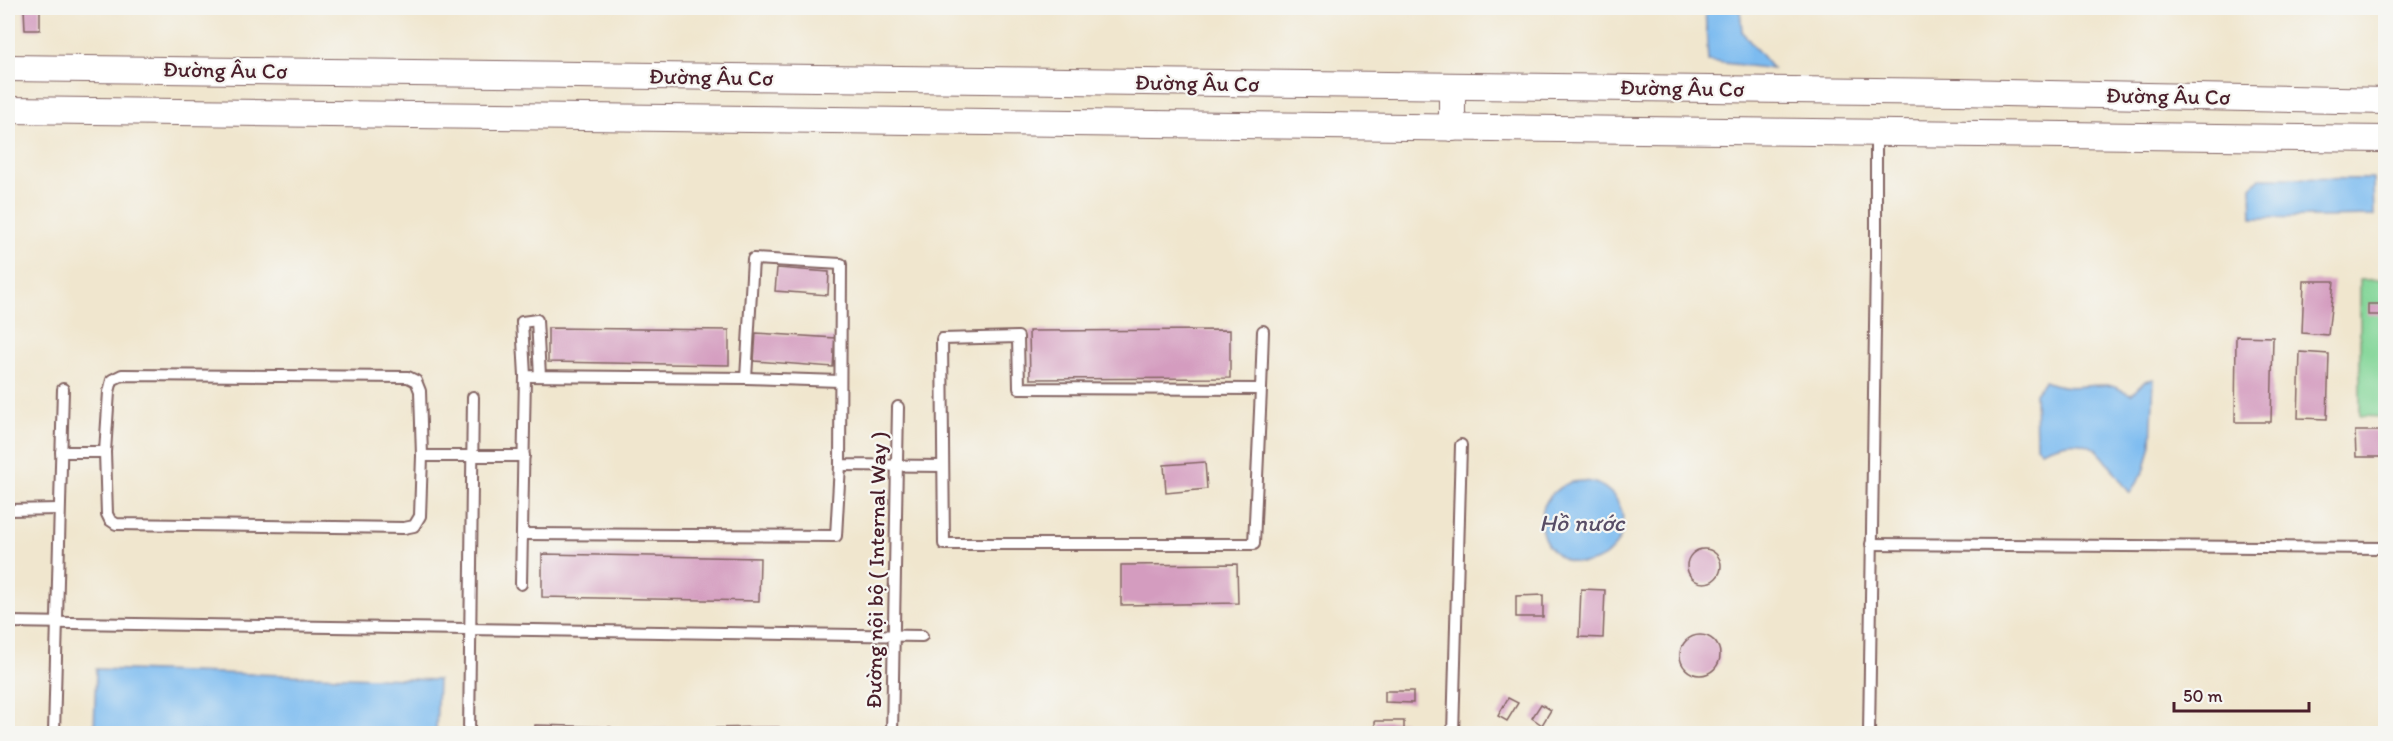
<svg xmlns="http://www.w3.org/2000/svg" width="2393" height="741" viewBox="0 0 2393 741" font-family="Itim,sans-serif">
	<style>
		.green { fill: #82d597; stroke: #667a61; stroke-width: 1.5 }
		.water { fill: #7bbbf0; stroke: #626d8e; stroke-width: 1.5 }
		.building { fill: #d49cbf }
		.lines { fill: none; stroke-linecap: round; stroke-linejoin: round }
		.service-casing { stroke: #846564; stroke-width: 14 }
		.tertiary-casing { stroke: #846564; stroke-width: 28 }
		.service { stroke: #fff; stroke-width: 10 }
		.tertiary { stroke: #fff; stroke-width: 26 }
		.labels { text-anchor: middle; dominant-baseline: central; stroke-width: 4.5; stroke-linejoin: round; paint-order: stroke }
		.street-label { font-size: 22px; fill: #4a1f2b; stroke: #f6f6f2 }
		.water-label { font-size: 24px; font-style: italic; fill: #594e66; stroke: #f6f6f2 }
	</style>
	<rect width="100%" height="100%" fill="#f6f6f2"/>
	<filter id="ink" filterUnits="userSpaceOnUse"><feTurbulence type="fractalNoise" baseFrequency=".0167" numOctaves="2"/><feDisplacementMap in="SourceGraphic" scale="12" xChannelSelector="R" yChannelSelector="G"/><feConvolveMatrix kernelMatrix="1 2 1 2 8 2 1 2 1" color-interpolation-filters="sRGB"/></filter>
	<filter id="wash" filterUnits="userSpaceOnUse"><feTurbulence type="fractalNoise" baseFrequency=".008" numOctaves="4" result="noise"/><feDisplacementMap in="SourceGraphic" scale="24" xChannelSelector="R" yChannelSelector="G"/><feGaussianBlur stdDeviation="1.35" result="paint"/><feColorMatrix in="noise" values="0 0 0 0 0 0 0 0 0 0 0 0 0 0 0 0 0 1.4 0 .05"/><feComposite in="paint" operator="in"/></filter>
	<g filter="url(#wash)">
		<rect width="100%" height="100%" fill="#f0e6ce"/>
		<path class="green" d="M2385 279V417L2360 416V280Z"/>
		<g class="water">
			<path d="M1705 8H1740L1742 32 1773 69 1708 61Z"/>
			<path d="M2260 178 2373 179 2374 216 2252 218 2251 187Z"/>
			<path d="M2154 379 2151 444 2145 469 2130 493C2100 456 2096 427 2041 451L2036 446 2035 393 2044 381C2070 391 2080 385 2105 385 2113 385 2123 391 2132 394L2145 381Z"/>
			<circle cx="1582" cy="522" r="41"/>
			<path d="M96 669 438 680 436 733H94Z"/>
		</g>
		<g id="blocks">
			<g class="building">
				<path d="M24 8H40V30H25Z"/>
				<path d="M777 268 829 272 828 295 775 291Z"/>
				<path d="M2304 281H2334L2328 335 2302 333Z"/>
				<rect x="2368" y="304" width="18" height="11"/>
				<path d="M548 328 729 330V365L548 362Z"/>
				<path d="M1230 330V378L1030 379 1029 331Z"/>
				<path d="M756 333 835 338 833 367 754 361Z"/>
				<path d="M2236 336 2273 337 2271 422H2235Z"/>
				<path d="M2300 352 2329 354 2327 419 2298 418Z"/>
				<path d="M2355 431H2386V457H2356Z"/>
				<path d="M1205 462 1207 489 1166 493 1164 465Z"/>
				<circle cx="1704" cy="566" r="17"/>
				<path d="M542 554 760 558 759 601 542 597Z"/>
				<path d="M1237 564 1238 603 1121 605V565Z"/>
				<path d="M1581 589 1605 590 1603 638 1579 637Z"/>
				<path d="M1543 595V617H1516V596Z"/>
				<circle cx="1700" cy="655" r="20"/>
				<path d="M1385 691H1413V703L1385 702Z"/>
				<path d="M1508 698 1518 703 1507 721 1498 716Z"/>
				<path d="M1541 704 1551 710 1542 725 1532 718Z"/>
				<rect x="1375" y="721" width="29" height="11"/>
				<path d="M535 725 611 727V734H534Z"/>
				<path d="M779 727V734H641V729Z"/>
			</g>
		</g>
	</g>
	<g filter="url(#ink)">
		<use href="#blocks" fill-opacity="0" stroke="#846564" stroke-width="1.5"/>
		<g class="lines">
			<defs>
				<g id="service">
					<path d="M1018 337 1019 388 1261 389 1254 544H944L942 339Z"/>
					<path d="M540 376 537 320 522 322 525 376 746 378 753 259 841 264 840 465 943 466"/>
					<path d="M746 378 840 381"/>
					<path d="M1261 389 1263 331"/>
					<path d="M61 452H105L109 392 112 380 122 375 408 377 416 381 420 391 422 456H524"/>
					<path d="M105 452 107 514 110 520 116 524 404 528 414 526 420 516 422 456"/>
					<path d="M8 510 59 509"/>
					<path d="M522 534 836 536 840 465"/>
					<path d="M1871 544 2386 548"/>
					<path d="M521 584 525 376"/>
					<path d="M8 622 922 636"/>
					<path d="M54 734 63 389"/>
					<path d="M469 734 473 397"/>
					<path d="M892 734 898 407"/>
					<path d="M1453 734 1461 445"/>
					<path d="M1869 734 1876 259V134"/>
				</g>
				<g id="tertiary">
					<path d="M8 68 1958 92 2386 101"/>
					<path d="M1452 86V128"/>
					<path d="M8 110C800 126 1593 128 2386 139"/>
				</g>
			</defs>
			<use href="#service" class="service-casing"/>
			<use href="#tertiary" class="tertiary-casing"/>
			<use href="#service" class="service"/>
			<use href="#tertiary" class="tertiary"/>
		</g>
	</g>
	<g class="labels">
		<g class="street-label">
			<text transform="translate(225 70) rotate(1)">Đường Âu Cơ</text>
			<text transform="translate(711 77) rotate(1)">Đường Âu Cơ</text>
			<text transform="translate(1197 83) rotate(1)">Đường Âu Cơ</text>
			<text transform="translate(1682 88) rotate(1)">Đường Âu Cơ</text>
			<text transform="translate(2168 96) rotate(1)">Đường Âu Cơ</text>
			<text transform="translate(876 570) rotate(-89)">Đường nội bộ ( Internal Way )</text>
		</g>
		<g class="water-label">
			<text x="1582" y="522">Hồ nước</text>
		</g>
	</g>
	<rect width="2393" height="741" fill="none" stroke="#f6f6f2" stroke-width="30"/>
	<path d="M2174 702v9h135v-9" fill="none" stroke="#4a1f2b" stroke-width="3"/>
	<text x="2183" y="702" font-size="18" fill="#4a1f2b" stroke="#f6f6f2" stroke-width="4.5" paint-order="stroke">50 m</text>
</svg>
